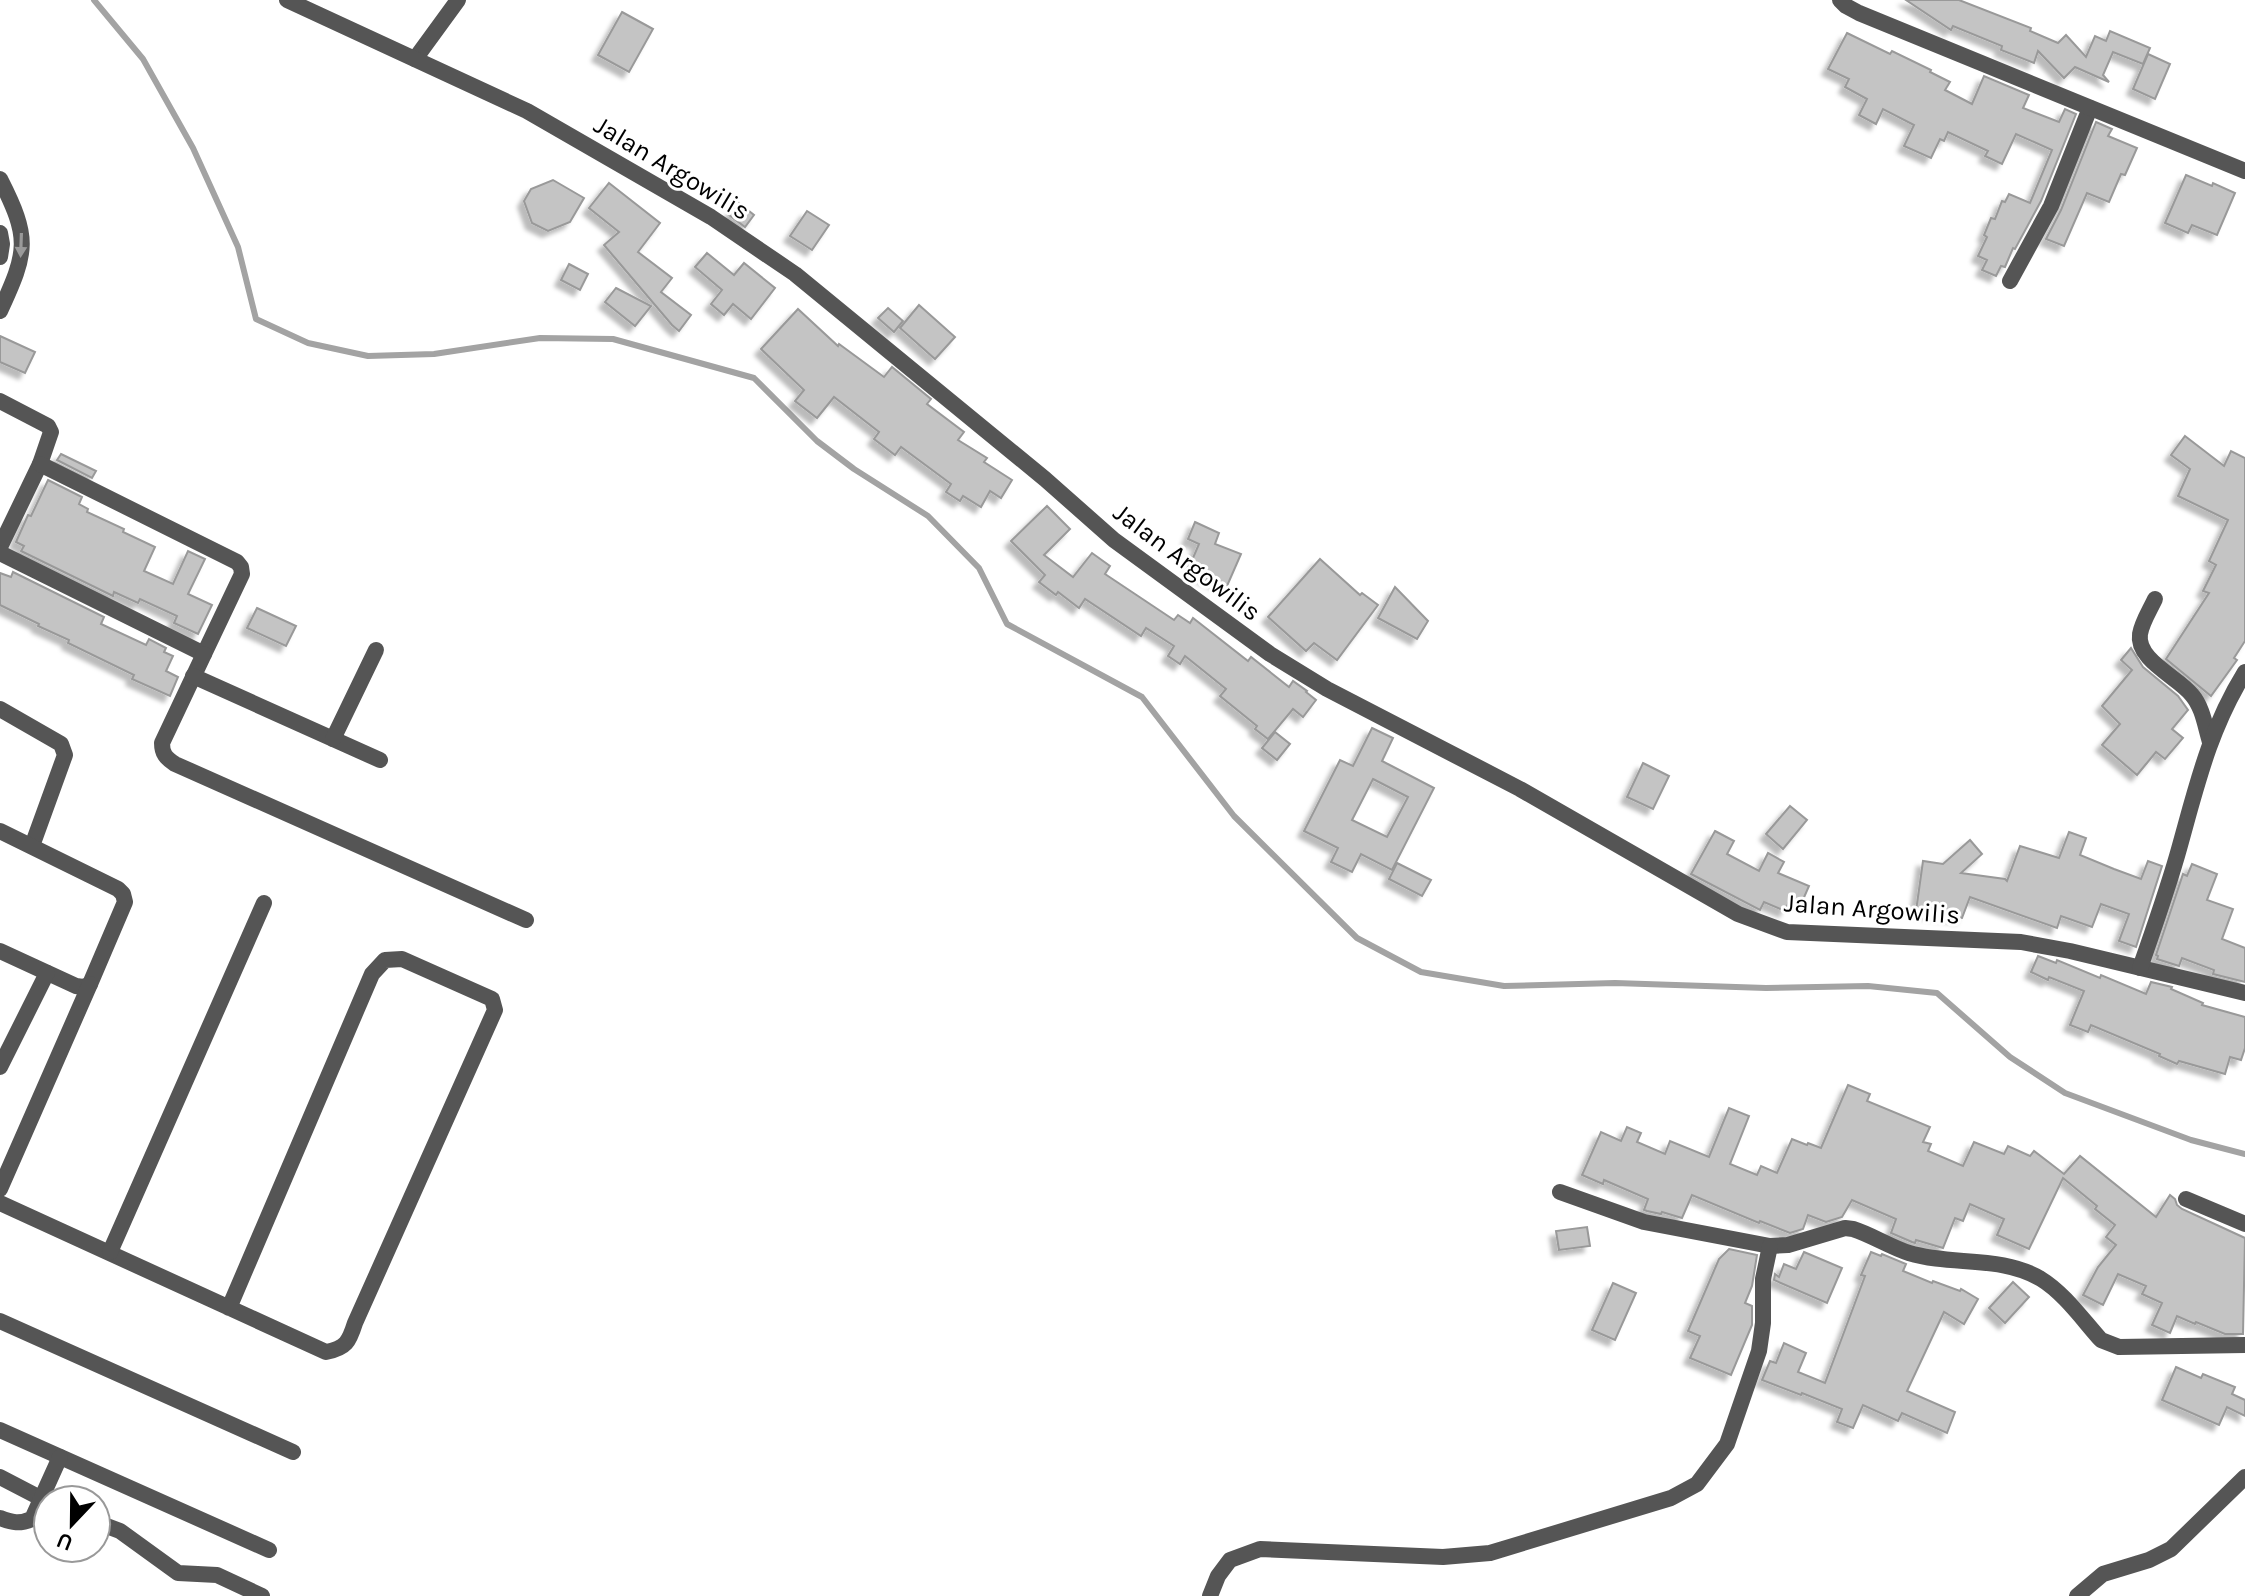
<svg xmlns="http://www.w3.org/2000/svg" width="2245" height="1596" viewBox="0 0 2245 1596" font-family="Karla,sans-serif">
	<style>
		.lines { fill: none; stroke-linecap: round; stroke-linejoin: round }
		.stream { stroke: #a3a3a3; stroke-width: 6 }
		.building { fill: #c4c4c4; stroke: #999; stroke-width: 2; fill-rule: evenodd; filter: url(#shadow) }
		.minor { stroke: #555; stroke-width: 16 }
		.tertiary { stroke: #555; stroke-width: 16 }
		.oneway { fill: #999 }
		.labels { text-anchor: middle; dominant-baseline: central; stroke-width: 6; stroke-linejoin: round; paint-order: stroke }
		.street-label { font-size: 26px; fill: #000; stroke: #fff }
	</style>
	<defs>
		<filter id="shadow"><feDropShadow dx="-6" dy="6" stdDeviation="2" flood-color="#0004"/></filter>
	</defs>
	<rect width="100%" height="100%" fill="#fff"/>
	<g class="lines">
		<path class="stream" d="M94 0 143 59 193 148 238 247 256 319 308 343 368 356 434 354 540 338 613 339 754 378 817 441 854 469 928 516 979 568 1007 624 1142 697 1234 816 1357 938 1421 972 1504 986 1615 983 1766 988 1868 986 1937 993 2010 1057 2065 1093 2191 1140 2245 1154"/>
	</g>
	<g class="building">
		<path d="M1906 0H1959L2031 28 2030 31 2058 43 2066 35 2086 57 2095 36 2106 41 2110 31 2150 48 2143 64 2113 52 2103 75 2109 82 2075 67 2064 78 2038 51 2034 63 2001 50 2002 46 1953 26 1951 30Z"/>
		<path d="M622 12 653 29 629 72 598 55Z"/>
		<path d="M1847 33 1890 54 1892 51 1931 70 1930 72 1950 82 1945 90 1972 104 1984 76 2029 95 2023 108 2059 122 2065 109 2076 114 2041 201 2015 249 2013 248 2005 267 2001 266 1996 276 1982 270 1987 260 1978 256 1987 237 1984 235 1991 218 1995 219 2002 201 2005 202 2009 194 2030 203 2052 150 2016 134 2002 164 1985 156 1988 151 1948 132 1944 141 1940 139 1931 158 1904 146 1914 125 1883 109 1876 124 1859 115 1867 99 1845 87 1849 79 1828 69Z"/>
		<path d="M2148 54 2170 64 2155 99 2133 89Z"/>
		<path d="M2096 122 2112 129 2108 136 2137 148 2125 175 2121 174 2109 202 2087 193 2064 246 2046 239 2061 210Z"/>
		<path d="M2186 175 2212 186 2213 183 2235 193 2217 235 2192 225 2188 233 2165 223Z"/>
		<path d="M553 180 584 198 570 222 548 231 532 223 524 201 531 189Z"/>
		<path d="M609 183 660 223 638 252 672 278 661 292 691 315 679 331 672 325 604 245 619 232 589 208Z"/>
		<path d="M739 203 754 215 745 227 729 215Z"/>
		<path d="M807 211 829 225 812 250 790 236Z"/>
		<path d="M707 253 734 275 744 263 775 288 751 319 733 304 724 315 711 304 722 290 695 267Z"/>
		<path d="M569 264 588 274 580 290 561 280Z"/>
		<path d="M616 288 651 306 635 326 605 302Z"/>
		<path d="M919 305 955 337 935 359 900 328Z"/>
		<path d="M888 308 903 321 894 332 878 318Z"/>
		<path d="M798 309 838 346 839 344 884 377 892 367 931 399 927 404 964 432 958 440 987 458 984 462 1012 480 1001 498 990 491 981 507 963 496 960 501 946 492 951 484 901 447 895 455 874 439 879 432 834 397 817 418 795 401 804 390 761 349Z"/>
		<path d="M0 336 35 352 25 373 0 362Z"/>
		<path d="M2185 436 2224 466 2231 451 2245 458V641L2234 658 2237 660 2211 696 2166 659 2209 593 2203 591 2216 565 2209 561 2228 520 2178 496 2190 469 2171 455Z"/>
		<path d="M61 454 96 471 92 478 57 460Z"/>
		<path d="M48 480 82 497 79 504 88 509 87 512 124 529 123 532 155 547 144 571 173 584 188 551 205 559 188 594 212 605 198 634 174 623 177 616 140 599 138 603 114 592 113 596 21 551 24 546 16 542 28 515 31 516Z"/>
		<path d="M1047 506 1070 529 1044 555 1073 577 1092 553 1110 566 1105 574 1174 620 1178 615 1190 623 1193 618 1248 661 1251 657 1289 687 1293 681 1307 691 1306 692 1316 700 1303 717 1293 709 1268 739 1255 729 1257 726 1220 696 1226 689 1185 656 1180 664 1168 656 1174 646 1146 628 1141 636 1085 599 1079 608 1058 592 1056 595 1039 582 1045 575 1011 541Z"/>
		<path d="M1195 522 1219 533 1215 544 1241 554 1227 586 1203 577 1206 571 1190 565 1199 544 1188 539Z"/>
		<path d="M1320 559 1360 595 1362 593 1378 605 1337 660 1314 643 1306 651 1268 617Z"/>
		<path d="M13 572 104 617 101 624 146 645 149 639 166 648 164 652 173 656 166 671 178 677 170 696 132 679 134 675 68 643 69 640 38 626 39 624 0 605V573L11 577Z"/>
		<path d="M1395 587 1428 621 1417 639 1378 618Z"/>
		<path d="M257 608 296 626 286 646 247 628Z"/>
		<path d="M2131 648 2143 667 2178 696 2188 710 2172 729 2183 738 2165 759 2156 752 2137 775 2102 745 2120 724 2102 706 2132 670 2121 660Z"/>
		<path d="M1372 728 1393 738 1382 761 1434 788 1392 870 1361 854 1352 872 1331 862 1338 848 1304 831 1340 760 1353 766ZM1373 779 1408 797 1387 837 1352 820Z"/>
		<path d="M1275 732 1290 744 1277 760 1262 748Z"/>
		<path d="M1643 763 1669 776 1653 809 1627 797Z"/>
		<path d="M1790 806 1807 820 1783 849 1766 834Z"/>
		<path d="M1715 831 1734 841 1727 854 1759 871 1768 853 1784 862 1778 873 1809 886 1802 902 1791 897 1785 911 1764 902 1760 910 1691 874Z"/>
		<path d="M2069 832 2086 838 2080 855 2114 869 2141 879 2148 861 2162 866 2136 947 2119 941 2129 914 2101 904 2092 927 2061 916 2057 928 1970 897 1962 918 1916 911 1923 861 1943 864 1970 840 1982 854 1961 873 2005 879 2007 881 2020 846 2059 858Z"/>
		<path d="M1397 863 1431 880 1422 896 1389 879Z"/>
		<path d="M2192 864 2217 874 2207 900 2233 909 2222 939 2245 948V982L2213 974 2214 970 2182 958 2179 966 2157 959 2158 956 2156 955 2183 874 2187 876Z"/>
		<path d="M2038 956 2056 963 2057 960 2100 978 2101 975 2146 994 2151 982 2172 987 2171 989 2203 1003 2202 1005 2245 1017V1048L2241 1060 2230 1057 2225 1074 2179 1061 2177 1064 2159 1056 2160 1054 2091 1025 2088 1032 2070 1025 2084 991 2049 977 2048 980 2031 972Z"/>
		<path d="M1848 1085 1870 1094 1867 1101 1930 1127 1923 1142 1931 1144 1928 1151 1963 1166 1974 1142 2004 1154 2008 1146 2030 1156 2034 1151 2064 1174 2080 1156 2156 1217 2170 1195 2175 1199 2177 1205 2182 1209 2245 1238 2243 1334H2225L2196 1322 2195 1324 2177 1316 2170 1333 2152 1325 2162 1303 2142 1294 2146 1286 2118 1274 2103 1305 2083 1295 2098 1267 2116 1245 2106 1237 2115 1225 2095 1209 2097 1206 2063 1178 2029 1249 1997 1235 2004 1219 1970 1204 1963 1221 1955 1218 1943 1248 1916 1240 1915 1243 1912 1242 1891 1233 1896 1219 1852 1200 1842 1217 1826 1222 1808 1215 1803 1229 1790 1233 1760 1221 1759 1223 1692 1195 1682 1218 1662 1212 1661 1214 1647 1211 1644 1210 1648 1199 1604 1180 1603 1184 1582 1175 1601 1132 1621 1141 1627 1127 1641 1133 1637 1142 1665 1154 1670 1141 1709 1157 1729 1108 1749 1116 1730 1164 1757 1175 1761 1166 1777 1173 1792 1139 1807 1145 1808 1143 1821 1148Z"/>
		<path d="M1587 1227 1590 1246 1559 1250 1556 1231Z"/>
		<path d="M1729 1249 1757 1255 1752 1286 1745 1303 1752 1306V1325L1731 1375 1690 1358 1700 1336 1688 1331 1719 1259Z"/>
		<path d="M1804 1252 1842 1268 1827 1303 1774 1280 1775 1274 1779 1277 1784 1264 1796 1269Z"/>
		<path d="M1871 1252 1881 1256 1882 1254 1906 1264 1903 1271 1932 1283 1933 1281 1960 1291 1961 1289 1978 1299 1964 1324 1944 1312 1907 1391 1955 1412 1947 1433 1902 1413 1898 1421 1863 1405 1853 1428 1837 1422 1842 1409 1802 1393 1801 1395 1762 1380 1770 1361 1776 1363 1784 1343 1806 1353 1798 1372 1825 1383 1865 1276 1861 1275Z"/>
		<path d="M2013 1282 2029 1297 2005 1323 1989 1308Z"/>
		<path d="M1613 1283 1636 1293 1615 1340 1592 1330Z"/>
		<path d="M2176 1367 2201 1378 2203 1374 2235 1387 2232 1394 2245 1400V1416L2227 1407 2219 1425 2162 1400Z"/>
	</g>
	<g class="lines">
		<g class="minor">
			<path d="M415 59 458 0"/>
			<path d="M0 179C30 238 28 251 0 311"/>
			<path d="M0 233 2 244 0 257"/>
			<path d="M2010 281 2051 206 2090 108"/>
			<path d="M0 401 48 426 51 432 40 464 0 547"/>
			<path d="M0 553 204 654 242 574 241 567 237 562 40 464"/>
			<path d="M2155 599C2150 610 2142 622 2140 634 2136 660 2178 677 2192 695 2203 708 2205 726 2210 742"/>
			<path d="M204 654 162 743C162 754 166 758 175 764L526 920"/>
			<path d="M193 676 380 760"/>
			<path d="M0 709 61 744 65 755 32 846"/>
			<path d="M333 739 376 650"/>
			<path d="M0 831 118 889 123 894 125 902 90 984 83 987 76 986 0 951"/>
			<path d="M0 1067 47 973"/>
			<path d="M0 1189 90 984"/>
			<path d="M1560 1192 1644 1222 1770 1246 1788 1245 1845 1228 1853 1229C1872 1235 1890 1247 1909 1253 1952 1266 2001 1255 2041 1279 2064 1293 2083 1320 2101 1340L2119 1347 2245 1345"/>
			<path d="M2186 1199 2245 1224"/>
			<path d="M0 1203 326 1352C346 1348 349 1342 355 1323L495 1010 492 999 402 959 385 960 372 974 229 1308"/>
			<path d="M110 1252 264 903"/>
			<path d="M0 1321 293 1452"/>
			<path d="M0 1430 269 1550"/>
			<path d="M0 1477 48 1502"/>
			<path d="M0 1518C12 1523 20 1524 32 1519L60 1457"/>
			<path d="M96 1522 120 1531 178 1573 217 1575 262 1596"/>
			<path d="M1210 1596 1218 1576 1230 1560 1260 1549 1443 1557 1490 1553 1671 1498 1697 1484 1727 1444 1759 1351 1763 1323V1279L1770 1246"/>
			<path d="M2077 1596 2103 1574 2149 1560 2171 1549 2245 1477"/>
		</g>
		<g class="tertiary">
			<path d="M287 0 527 111 711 217 795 274 1045 479 1114 540 1270 654 1327 689 1520 789 1738 914 1787 932 2021 942 2070 951 2245 993"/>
			<path d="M1840 0 1846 6 1859 13 2245 171"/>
			<path d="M2140 968C2153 931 2166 894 2177 856 2196 789 2208 732 2245 672"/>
		</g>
	</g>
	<defs><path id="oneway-solid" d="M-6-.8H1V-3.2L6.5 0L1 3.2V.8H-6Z" transform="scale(2)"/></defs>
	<use class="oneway" href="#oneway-solid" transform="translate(21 245) rotate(92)"/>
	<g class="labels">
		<g class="street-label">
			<text transform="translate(672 168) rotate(31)">Jalan Argowilis</text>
			<text transform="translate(1187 562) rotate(37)">Jalan Argowilis</text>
			<text transform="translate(1872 909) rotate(4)">Jalan Argowilis</text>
		</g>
	</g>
	<g transform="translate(72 1524) rotate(202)"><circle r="38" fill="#ffffff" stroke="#999999" stroke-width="2"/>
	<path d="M0-6L14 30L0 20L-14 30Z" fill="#000000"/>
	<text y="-12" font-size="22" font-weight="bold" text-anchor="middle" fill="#000000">U</text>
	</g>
</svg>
